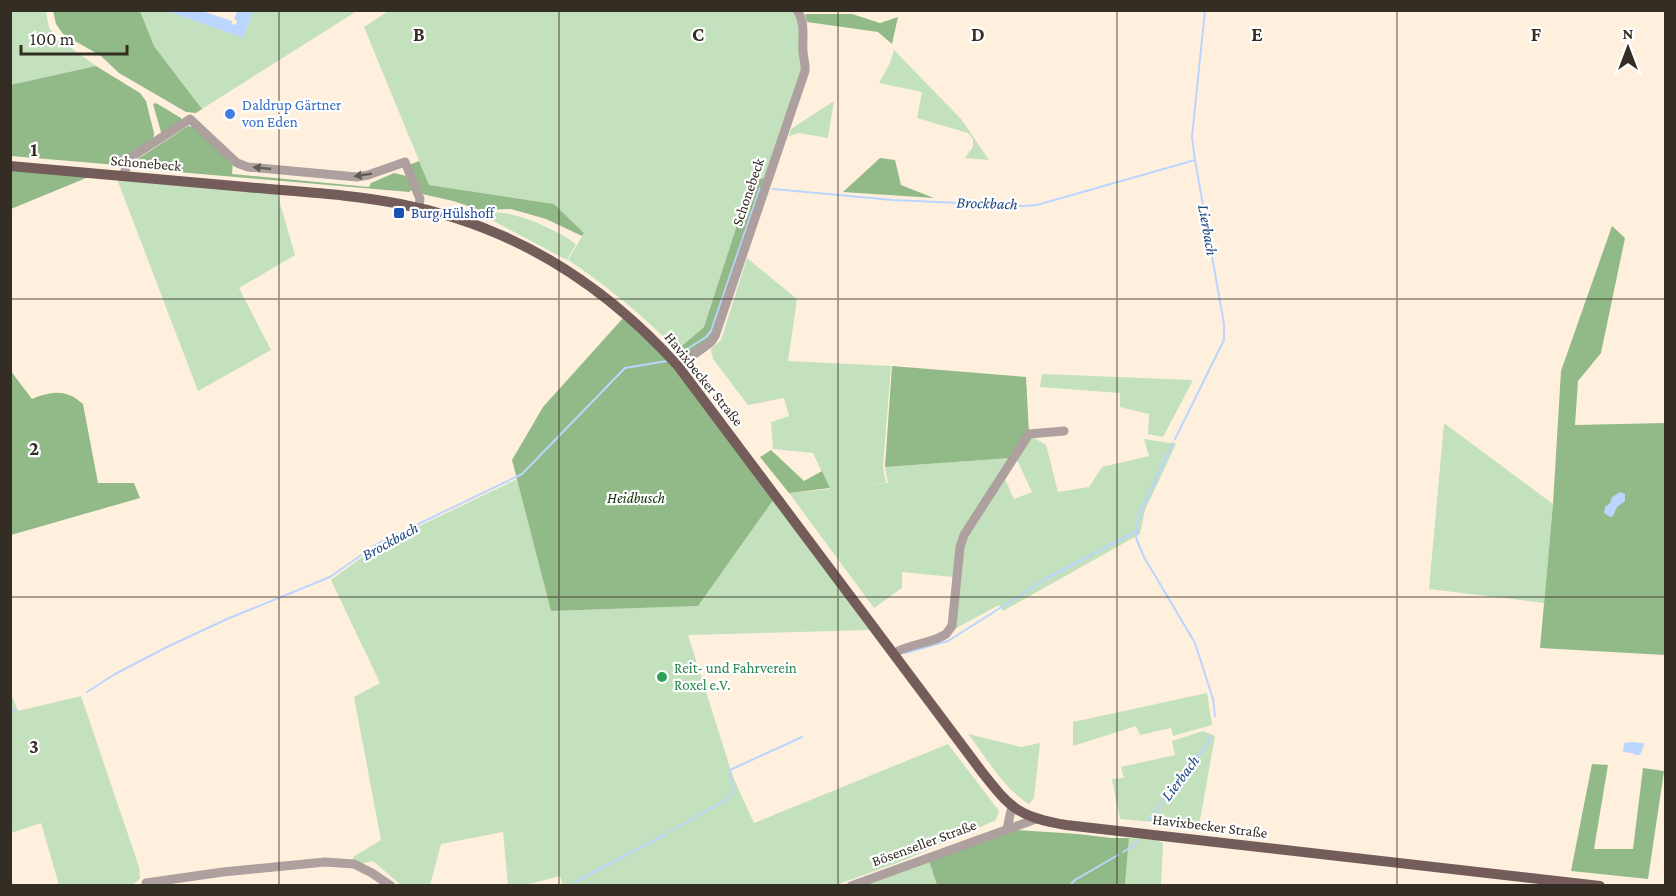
<svg xmlns="http://www.w3.org/2000/svg" width="1676" height="896" viewBox="0 0 1676 896" font-family="'Crimson Pro',serif">
	<style>
		.green { fill: #c3e1bc }
		.forest { fill: #92ba89 }
		.water { fill: #bad5fe }
		.lines { fill: none; stroke-linecap: round; stroke-linejoin: round }
		.stream { stroke: #bad5fe; stroke-width: 2 }
		.minor { stroke: #ada09e; stroke-width: 9 }
		.major { stroke: #735c5a; stroke-width: 10 }
		.oneway { fill: #645b55 }
		.grid { fill: none; stroke: #342d24; stroke-width: 1.5; stroke-opacity: 0.55 }
		.shop-dot { fill: #3f7fe0; stroke: #fff; stroke-width: 2 }
		.transit-dot { fill: #1a4fb4; stroke: #fff; stroke-width: 2 }
		.leisure-dot { fill: #2e9e5b; stroke: #fff; stroke-width: 2 }
		.labels { text-anchor: middle; dominant-baseline: central; stroke-width: 4.5; stroke-linejoin: round; paint-order: stroke }
		.shop-label { font-size: 15px; fill: #366cbe; stroke: #fff; text-anchor: start }
		.street-label { font-size: 15px; fill: #342d24; stroke: #fff }
		.transit-label { font-size: 15px; fill: #164399; stroke: #fff; text-anchor: start }
		.park-label { font-size: 15px; font-style: italic; fill: #0e3503; stroke: #fff }
		.leisure-label { font-size: 15px; fill: #27864d; stroke: #fff; text-anchor: start }
		.water-label { font-size: 16px; font-style: italic; fill: #1a447f; stroke: #fff }
		.grid-label { font-size: 20px; text-anchor: middle; font-weight: bold; fill: #342d24; stroke: #fff; stroke-width: 4.5; stroke-linejoin: round; paint-order: stroke }
	</style>
	<rect width="100%" height="100%" fill="#fff0de"/>
	<g class="green">
		<path d="M390 10 794 11 799 17 803 65 764 178 751 183 704 327 677 350C643 316 608 286 568 260L584 233 554 204 429 185 364 27Z"/>
		<path d="M10 11H46L49 28 59 39 96 66 11 85Z"/>
		<path d="M140 11H167L243 38 253 11H357L202 109 154 46Z"/>
		<path d="M894 50 961 119 989 160 965 158 973 147V139L968 133 917 118 922 92 879 83 890 63Z"/>
		<path d="M834 101 828 138 799 133 789 136 791 129Z"/>
		<path d="M117 179 277 193 295 255 239 288 271 350 198 391Z"/>
		<path d="M485 212C514 210 553 228 576 244L567 260 482 215Z"/>
		<path d="M747 258 797 299 788 361 891 366 883 467 886 483 842 488 888 483 885 467 1011 458 960 534 953 577 902 572V588L874 608 789 493 830 489 813 453 773 449 771 422 789 416 784 398 748 405 713 359 711 349 721 340Z"/>
		<path d="M1042 374 1193 380 1163 437 1148 434 1149 414 1120 407V393L1040 387Z"/>
		<path d="M1444 423 1553 504 1544 603 1429 589Z"/>
		<path d="M1031 436 1046 445 1058 492 1089 487 1102 467 1149 456 1144 439 1176 444 1145 510 1140 534 1003 611 999 605 951 631 964 549 967 537 1005 479 1014 499 1032 492 1017 460Z"/>
		<path d="M517 479 551 611 698 606 774 499 869 630 688 635 733 777 754 823 948 744 999 811 996 820 905 860 836 885 563 886 560 876 526 885H508L503 832 441 844 430 885H401L373 861 361 864 353 862V857L381 840 354 697 380 683 331 580 376 547Z"/>
		<path d="M10 692 18 711 81 696 139 867 140 879 133 884 127 886 59 885 41 823 11 833Z"/>
		<path d="M1207 693 1212 725 1173 736 1171 728 1140 735 1136 726 1073 746V722Z"/>
		<path d="M1203 731 1215 736 1199 826 1120 819 1112 779 1124 778 1121 767 1175 755 1172 741Z"/>
		<path d="M968 734 1021 747 1040 743 1034 798 1029 804C1004 789 986 757 968 734Z"/>
		<path d="M1129 838 1157 840 1163 843 1161 885 1125 886Z"/>
		<path d="M929 861 937 885 862 886Z"/>
	</g>
	<g class="forest">
		<path d="M53 11H140L154 46 202 109 196 113 186 112 119 73 101 56 63 34 56 24Z"/>
		<path d="M805 14H852L880 23 898 17 892 44 878 32 807 22Z"/>
		<path d="M96 66 140 93 146 101 154 133 153 140 117 165 11 156 10 85Z"/>
		<path d="M156 103 181 118 182 121 164 134 161 132 153 104Z"/>
		<path d="M188 126 193 127 233 161 232 174 369 187 371 183 394 173 407 176 413 189 409 192 131 168 130 164Z"/>
		<path d="M880 158 895 160 901 185 934 198 843 192Z"/>
		<path d="M419 161 429 185 554 204 584 233 582 236 546 219 511 209 480 210 453 201 422 194 409 165Z"/>
		<path d="M11 170 91 176 11 209Z"/>
		<path d="M764 178 745 240 709 340 684 358 677 350 704 327 751 182Z"/>
		<path d="M1612 226 1625 238 1601 353 1578 381 1575 425 1665 423V655L1540 648 1553 504 1561 371Z"/>
		<path d="M624 317 676 368 774 499 698 606 551 611 512 460 543 407Z"/>
		<path d="M892 366 1026 377 1029 434 1011 458 885 467Z"/>
		<path d="M10 370 32 399C52 391 66 389 83 404L98 483H134L140 498 11 535Z"/>
		<path d="M771 450 804 481 822 471 830 488 789 493 760 457Z"/>
		<path d="M1592 764 1608 765 1594 849H1633L1643 768 1664 771 1648 879 1571 871Z"/>
		<path d="M1017 830 1078 834 1112 838H1129L1125 885H937L929 861Z"/>
	</g>
	<g class="water">
		<path d="M167 11H202L232 21V24L236 25 237 21 234 19 237 11H253L243 38Z"/>
		<path d="M1620 492 1625 494V501L1617 507 1613 516 1610 517 1604 513 1605 507 1610 503 1612 497Z"/>
		<path d="M1632 742 1643 743 1644 745 1640 755H1635L1632 753 1623 752 1624 743Z"/>
	</g>
	<g class="lines">
		<g class="stream">
			<path d="M773 189 893 200 1023 206 1037 205 1195 160"/>
			<path d="M684 351 706 337 711 331 760 188"/>
			<path d="M1175 439 1224 340V324L1195 160 1192 137 1205 10"/>
			<path d="M1173 443 1138 517 1136 538 1144 557 1195 643 1213 699 1215 716"/>
			<path d="M905 653 948 641 1049 577 1137 531"/>
			<path d="M87 692 115 674 167 647 227 619 330 577 377 544 522 474 625 368 667 361"/>
			<path d="M10 711 16 710"/>
			<path d="M1149 820 1207 744 1211 736"/>
			<path d="M671 831 729 798 733 792 730 771 732 769 802 737"/>
			<path d="M1123 852 1134 845 1138 841"/>
			<path d="M575 882 666 834"/>
			<path d="M1069 886 1075 880 1118 855"/>
		</g>
		<g class="minor">
			<path d="M123 176 128 162 133 156 190 119 237 163 248 167 357 177 368 175 405 162 420 199 419 207"/>
			<path d="M678 366 711 342 715 336 805 71C806 64 803 58 803 51 802 37 806 23 797 10"/>
			<path d="M893 654C909 643 932 644 946 634 948 632 950 628 952 626L960 547 964 535 1029 434 1064 431"/>
			<path d="M1007 829 1012 806"/>
			<path d="M146 883 223 872 325 862 354 864 372 873 391 886"/>
			<path d="M851 886 1036 819"/>
		</g>
		<path class="major" d="M10 166C89 173 168 180 246 187 298 192 350 194 400 204 512 225 603 283 678 366L982 772C1011 809 1019 817 1066 825L1600 886"/>
	</g>
	<defs><path id="oneway-solid" d="M-6-.8H1V-3.2L6.5 0L1 3.2V.8H-6Z" transform="scale(1.5)"/></defs>
	<g class="oneway">
		<use href="#oneway-solid" transform="translate(262 168) rotate(-174)"/>
		<use href="#oneway-solid" transform="translate(363 175) rotate(171)"/>
	</g>
	<path class="grid" d="M279 10V886M559 10V886M838 10V886M1117 10V886M1397 10V886M10 299H1666M10 597H1666"/>
	<circle class="shop-dot" cx="230" cy="114" r="6"/>
	<rect class="transit-dot" x="393" y="207" width="12" height="12" rx="3"/>
	<circle class="leisure-dot" cx="662" cy="677" r="6"/>
	<g class="labels">
		<g class="shop-label">
			<text x="242" y="105">Daldrup Gärtner<tspan x="242" dy="17">von Eden</tspan></text>
		</g>
		<g class="street-label">
			<text transform="translate(146 163) rotate(5)">Schonebeck</text>
			<text transform="translate(748 192) rotate(-71)">Schonebeck</text>
			<text transform="translate(704 379) rotate(51)">Havixbecker Straße</text>
			<text transform="translate(1210 826) rotate(7)">Havixbecker Straße</text>
			<text transform="translate(924 843) rotate(-20)">Bösenseller Straße</text>
		</g>
		<g class="transit-label">
			<text x="411" y="213">Burg Hülshoff</text>
		</g>
		<g class="park-label">
			<text x="636" y="498">Heidbusch</text>
		</g>
		<g class="leisure-label">
			<text x="674" y="668">Reit- und Fahrverein<tspan x="674" dy="17">Roxel e.V.</tspan></text>
		</g>
		<g class="water-label">
			<text transform="translate(987 203) rotate(2)">Brockbach</text>
			<text transform="translate(1208 230) rotate(80)">Lierbach</text>
			<text transform="translate(390 541) rotate(-29)">Brockbach</text>
			<text transform="translate(1180 778) rotate(-53)">Lierbach</text>
		</g>
	</g>
	<g class="grid-label">
		<text x="419" y="41">B</text>
		<text x="698" y="41">C</text>
		<text x="978" y="41">D</text>
		<text x="1257" y="41">E</text>
		<text x="1536" y="41">F</text>
		<text x="34" y="156">1</text>
		<text x="34" y="455">2</text>
		<text x="34" y="753">3</text>
	</g>
	<rect width="1676" height="896" fill="none" stroke="#342d24" stroke-width="24"/>
	<g transform="translate(1628 48)" stroke="#ffffff" stroke-width="4.5" paint-order="stroke">
	<path d="M0-4.5L10 22L0 15L-10 22Z" fill="#342d24"/>
	<text y="-9" font-size="16" font-weight="bold" text-anchor="middle" fill="#342d24">N</text>
	</g>
	<path d="M21 45v9h106v-9" fill="none" stroke="#342d24" stroke-width="3"/>
	<text x="30" y="45" font-size="18" fill="#342d24" stroke="#ffffff" stroke-width="4.5" paint-order="stroke">100 m</text>
</svg>
